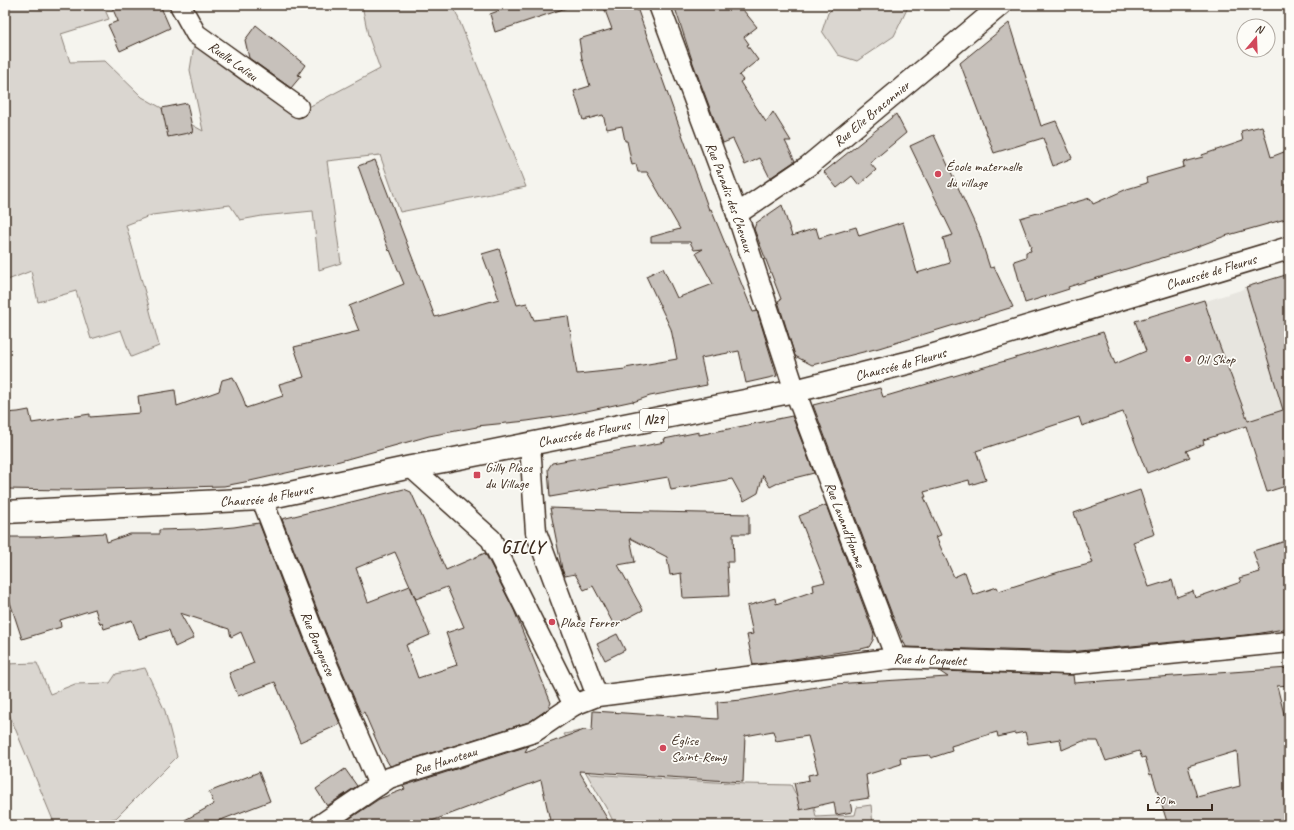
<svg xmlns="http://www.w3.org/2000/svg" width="1294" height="830" viewBox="0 0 1294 830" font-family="Caveat,sans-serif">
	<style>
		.built { fill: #e7e5df }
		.green { fill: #dad6d0; stroke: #8a8077 }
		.building { fill: #c7c1bb; stroke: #3b2a1e; fill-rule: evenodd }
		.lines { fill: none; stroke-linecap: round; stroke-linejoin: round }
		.minor-casing { stroke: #3b2a1e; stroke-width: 23 }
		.major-casing { stroke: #3b2a1e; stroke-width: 25 }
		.minor { stroke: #fdfcf7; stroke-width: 20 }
		.major { stroke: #fdfcf7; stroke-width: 22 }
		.poi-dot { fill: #d1495b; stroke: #fdfcf7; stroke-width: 1.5 }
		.labels { text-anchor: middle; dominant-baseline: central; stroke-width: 3.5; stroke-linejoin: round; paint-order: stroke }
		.shield { fill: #fdfcf7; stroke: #75695f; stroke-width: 1 }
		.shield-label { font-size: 13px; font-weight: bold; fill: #3b2a1e }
		.street-label { font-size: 14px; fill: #3b2a1e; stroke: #fdfcf7 }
		.poi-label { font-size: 14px; fill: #3b2a1e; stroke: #fdfcf7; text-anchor: start }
		.district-label { font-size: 18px; font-weight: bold; letter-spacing: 1px; fill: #3b2a1e; stroke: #fdfcf7 }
	</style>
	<rect width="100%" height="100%" fill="#f5f4ee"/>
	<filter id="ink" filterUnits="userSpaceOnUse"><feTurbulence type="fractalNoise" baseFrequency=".025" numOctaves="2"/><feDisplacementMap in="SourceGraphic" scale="8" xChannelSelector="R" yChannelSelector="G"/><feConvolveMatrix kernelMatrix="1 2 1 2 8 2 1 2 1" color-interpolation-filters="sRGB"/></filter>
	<g filter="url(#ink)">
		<path class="built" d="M1289 275V484L1268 492 1244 417 1136 323Z"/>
		<g class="green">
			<path d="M5 5H103L109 19 61 34 70 62 105 61 142 97 203 131 190 70 194 45 219 50 301 111 380 69 368 35 362 5H453L526 187 400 212 380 155 327 161 341 263 319 270 313 211 262 216 240 220 230 205 152 215 126 225 148 303 159 346 131 357 121 330 91 339 76 291 38 302 31 271 5 281Z"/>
			<path d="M836 5H909L894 36 857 61 838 55 822 31 828 13Z"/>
			<path d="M37 663 50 694 75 684 110 683 116 674 145 668 165 711 177 757 116 818 89 825H55L5 704V664Z"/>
			<path d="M580 731 578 755 590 774 745 784 791 785 801 805 813 802 816 817 855 815 857 807 871 805 873 825H615L609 813 564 734Z"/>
		</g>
		<g class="building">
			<path d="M111 5H160L170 28 120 51 108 25 118 21Z"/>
			<path d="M514 5H565L566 8 495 32 490 14Z"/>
			<path d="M603 5H636L709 210 711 209 753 312 757 311 777 376 746 383 739 351 701 358 707 385 650 396 633 402V401L568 415 527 421 477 426V427L429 436 340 461 250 481 224 486 66 490 5 489V413L18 412 29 410 32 423 90 414V417L140 413 138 396 175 390 177 406 219 391 222 380 233 377 243 398 246 408 283 396 279 384 304 377 294 347 359 331 349 306 404 284 390 250 389 251 358 166 375 160 435 317 499 299 482 254 499 249 517 305 527 303 534 320 568 316 577 374 626 369 625 368 677 359 671 329 646 276 663 268 677 298 713 284 696 253 703 249 694 250 690 242H651V237L680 229 647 172H638L636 164 632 165 627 141H625L622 126 607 129 603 115 583 120 574 91 590 86 582 59 579 39 612 29Z"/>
			<path d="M674 5H739L757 27 744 37 749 44 747 45 758 60 739 75 743 80 740 82 766 122 773 112 791 141H785L795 161 770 178 760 158 745 165 733 139 723 143 693 63Z"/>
			<path d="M1009 23 1041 126 1056 121 1072 158 1053 166 1043 138 994 153 960 63Z"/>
			<path d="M256 25 305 65 298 75 301 76 291 88 249 58 245 40Z"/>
			<path d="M187 103 193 132 168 137 162 108Z"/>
			<path d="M896 114 906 133 870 163 876 170 859 185 852 176 837 188 824 172Z"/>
			<path d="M1262 126 1271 157 1289 150V218L1225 236 1191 249 1068 287 1069 289 1025 303 1014 261 1026 257V252L1031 251 1030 248 1031 247 1020 218 1090 198 1093 204 1127 189 1147 183 1146 178 1184 167 1183 162 1203 157 1202 155 1243 141 1241 131Z"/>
			<path d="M934 135 979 233 990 268 994 267 1013 307 879 348 812 365 795 356 778 301 781 299 754 229 756 223 782 205 792 236 816 228 819 238 856 227 859 236 903 222 917 273 950 263 943 238 953 235 910 146Z"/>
			<path d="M1289 274V485L1267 492 1246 426 1203 440 1204 444 1186 451 1190 457 1147 473 1123 412 1082 426 1079 417 976 451 986 480 970 485 969 480 924 492 926 497H924L941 535 936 537 954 577 965 572 973 595 997 587 999 591 1062 571 1093 563 1074 513 1140 490 1155 534 1133 542 1149 587 1172 580 1177 597 1193 591 1195 598 1241 582 1239 578 1260 572 1253 551 1289 540V628L1256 634 1069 652 906 647 893 617 813 405 880 388 883 397 1103 332 1115 364 1146 351 1135 321 1204 300 1216 336 1248 421 1283 410 1246 287Z"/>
			<path d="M792 416 814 473 782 481 770 487 763 475 758 493 744 501 732 479 671 490 668 477 550 497 548 469 552 463 665 442 664 439 699 432V435Z"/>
			<path d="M404 489 411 492 446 570 485 553 514 610 551 703 548 709 529 722 390 766 381 751 364 712 361 714 327 635 282 519ZM395 552 416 599 447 587 464 627 446 633 457 665 418 678 406 645 430 635 410 586 368 602 356 568Z"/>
			<path d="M826 505 874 634 873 640 869 647 861 649 753 665 747 635 753 634 747 606 775 598 776 604 814 591 813 585 825 582 799 516Z"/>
			<path d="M550 508 607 510 608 511 749 514V534H733L734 562H727L729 596 683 598 681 573 670 575 667 557 630 538 635 562 618 565 643 610 614 625 593 586 584 590 575 574 565 576 562 569Z"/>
			<path d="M259 523 305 643 340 724 300 742 275 682 238 696 229 673 254 663 241 632 231 637 229 629 180 613 194 638 175 647 169 630 139 639 132 620 104 629 102 623 100 624 95 609 60 620 61 627 22 639 5 587V537H36L105 533 107 542 130 534H159V530L195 529 196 530 234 527Z"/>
			<path d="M617 634 625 650 605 660 597 644Z"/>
			<path d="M1289 668V685L1277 686 1285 718H1289V822L1282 825H1168L1152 774 1150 775 1145 757 1142 758 1139 751 1106 761 1098 741H1083L1062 750 1060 739 1028 744 1025 732 1015 734V733L998 737 997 732 951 746 952 751 931 758 929 755 900 758 901 764 866 775 869 798 850 801 852 812 836 815 834 802 800 810 794 783 809 780 808 775 818 773 808 736 776 741 773 731 745 736 743 782 579 771 611 825H551L541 780 421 825H340L379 799 405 789 403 786 528 746 525 752 584 730 592 731 593 711 718 719 717 702 743 700 833 684 948 677 939 671 1073 675 1074 683ZM1237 751 1240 786 1197 797 1188 766Z"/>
			<path d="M345 769 357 786 327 806 316 789Z"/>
			<path d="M259 772 270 801 208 825H176L214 804 209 792Z"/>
		</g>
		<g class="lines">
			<defs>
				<g id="minor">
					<path id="s1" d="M180 5 196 34 298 107"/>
					<path id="s2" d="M659 5 737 214 795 391 896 658"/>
					<path id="s3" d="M737 214 808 166 1001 5"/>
					<path d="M530 444 536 532 597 696"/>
					<path d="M411 467 491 539 574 705"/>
					<path id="s4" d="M262 499 316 639 379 785"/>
					<path id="s5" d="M320 825 389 778 534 732 574 705 597 696 896 658 1069 664 1289 642"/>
				</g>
				<g id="major">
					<path id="s6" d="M5 512 262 499 411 467 449 460 795 391 911 362 1289 248"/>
				</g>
			</defs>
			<use href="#minor" class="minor-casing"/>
			<use href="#major" class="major-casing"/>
			<use href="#minor" class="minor"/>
			<use href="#major" class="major"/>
		</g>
	</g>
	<g class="poi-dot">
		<circle cx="938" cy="174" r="4"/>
		<circle cx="1188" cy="359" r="4"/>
		<rect x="473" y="471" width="8" height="8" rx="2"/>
		<circle cx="552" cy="622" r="4"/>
		<circle cx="663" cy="748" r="4"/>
	</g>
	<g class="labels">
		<rect class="shield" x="640" y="409" width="28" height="22" rx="3"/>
		<g class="shield-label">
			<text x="654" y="420">N29</text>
		</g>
		<g class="street-label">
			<text stroke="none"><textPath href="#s1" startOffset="79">Ruelle Lalieu</textPath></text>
			<text stroke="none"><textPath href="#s3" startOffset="168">Rue Elie Braconnier</textPath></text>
			<text stroke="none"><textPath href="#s2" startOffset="205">Rue Paradis des Chevaux</textPath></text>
			<text stroke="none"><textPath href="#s6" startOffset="1234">Chaussée de Fleurus</textPath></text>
			<text stroke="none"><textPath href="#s6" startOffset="910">Chaussée de Fleurus</textPath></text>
			<text stroke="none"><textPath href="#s6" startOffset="586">Chaussée de Fleurus</textPath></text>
			<text stroke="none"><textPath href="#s6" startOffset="262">Chaussée de Fleurus</textPath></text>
			<text stroke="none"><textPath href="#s2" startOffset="552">Rue Lavand'Homme</textPath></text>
			<text stroke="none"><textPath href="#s4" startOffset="155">Rue Bongousse</textPath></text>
			<text stroke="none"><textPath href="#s5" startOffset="644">Rue du Coquelet</textPath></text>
			<text stroke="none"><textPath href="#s5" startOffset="142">Rue Hanoteau</textPath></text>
		</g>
		<g class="poi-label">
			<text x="946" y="166">École maternelle<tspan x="946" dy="16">du village</tspan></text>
			<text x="1196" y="359">Oil Shop</text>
			<text x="485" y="467">Gilly Place<tspan x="485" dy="16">du Village</tspan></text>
			<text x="560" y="622">Place Ferrer</text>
			<text x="671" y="740">Église<tspan x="671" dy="16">Saint-Remy</tspan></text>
		</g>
		<g class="district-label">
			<text x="523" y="547">GILLY</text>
		</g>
	</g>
	<rect width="1294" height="830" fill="none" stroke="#fdfcf7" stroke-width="20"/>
	<rect x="10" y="10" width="1274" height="810" fill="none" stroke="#3b2a1e" stroke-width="1.5" filter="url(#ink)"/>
	<g transform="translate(1256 38) rotate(19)"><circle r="19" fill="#fdfcf7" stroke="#afa8a0"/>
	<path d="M0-3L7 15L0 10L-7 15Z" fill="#d1495b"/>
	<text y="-6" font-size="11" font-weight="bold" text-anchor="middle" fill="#3b2a1e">N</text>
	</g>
	<path d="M1148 804v6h64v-6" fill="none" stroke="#3b2a1e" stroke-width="2"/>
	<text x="1154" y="804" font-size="12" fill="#3b2a1e" stroke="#fdfcf7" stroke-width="3" paint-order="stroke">20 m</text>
</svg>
